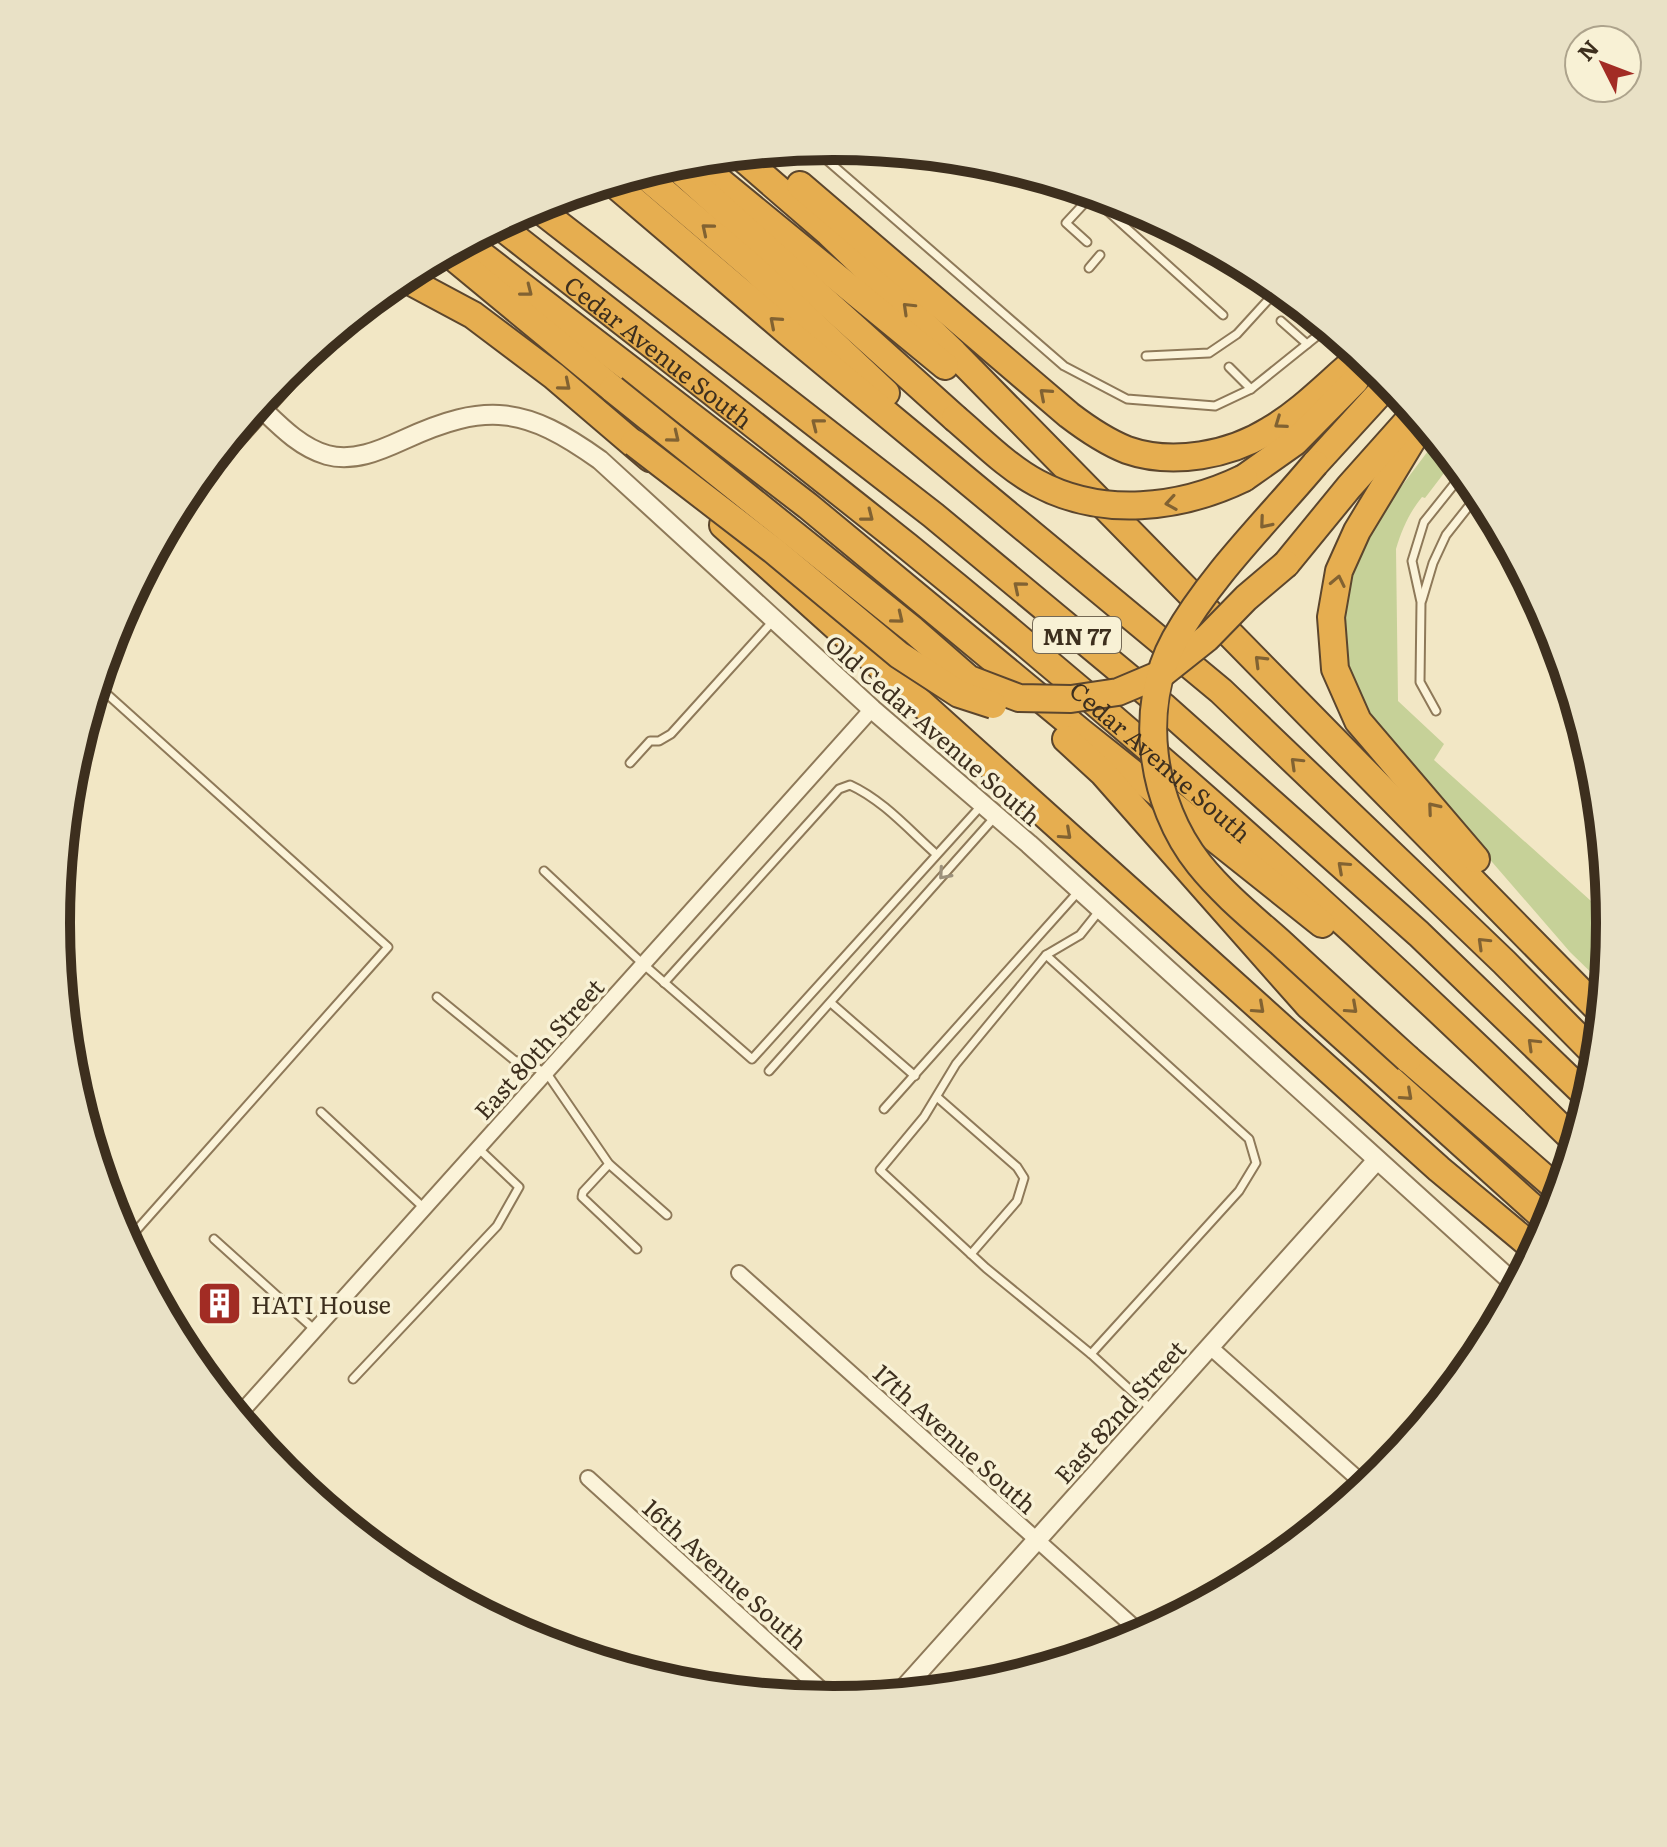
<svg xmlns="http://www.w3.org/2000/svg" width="1667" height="1847" viewBox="0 0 1667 1847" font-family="Literata,serif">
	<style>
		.green { fill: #c6d198 }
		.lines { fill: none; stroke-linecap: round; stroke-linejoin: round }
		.service-casing { stroke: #8e7959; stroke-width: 11 }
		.minor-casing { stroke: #8e7959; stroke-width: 18 }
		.tertiary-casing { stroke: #8e7959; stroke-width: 22 }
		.secondary-casing { stroke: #705a3c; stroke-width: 24 }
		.motorway-casing { stroke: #5c462d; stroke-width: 30 }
		.service { stroke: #fbf3d9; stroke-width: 7 }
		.minor { stroke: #fbf3d9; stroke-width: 14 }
		.tertiary { stroke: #fbf3d9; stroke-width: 18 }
		.secondary { stroke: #fbf3d9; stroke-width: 20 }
		.motorway { stroke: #e6ae50; stroke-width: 26 }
		.motorway-bridge-casing { stroke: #5c462d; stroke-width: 30; stroke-linecap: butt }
		.motorway-bridge { stroke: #e6ae50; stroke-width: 26 }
		.oneway { stroke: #816232 }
		.oneway2 { stroke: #9c917c }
		.labels { text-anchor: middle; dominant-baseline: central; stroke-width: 7; stroke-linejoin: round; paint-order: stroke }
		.shield { fill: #f8f1d5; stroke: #756955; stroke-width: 2 }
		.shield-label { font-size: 22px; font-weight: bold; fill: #3d2f1e }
		.street-label { font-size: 24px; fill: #3d2f1e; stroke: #f8f1d5 }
		.poi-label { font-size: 24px; fill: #3d2f1e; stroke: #f8f1d5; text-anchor: start }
		.rim { fill: none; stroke: #3d2f1e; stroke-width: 10 }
	</style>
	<rect width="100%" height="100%" fill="#f2e7c5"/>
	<path class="green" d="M1437 439 1454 460 1425 498 1422 497C1409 513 1402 529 1396 549L1398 701 1444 744 1434 760 1611 919 1605 986 1570 952 1422 781 1365 708 1352 684 1344 647 1343 611 1346 586 1362 539Z"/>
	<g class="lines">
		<defs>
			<g id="service">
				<path d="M813 148 1064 366 1127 399 1215 406 1251 389 1327 328"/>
				<path d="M1091 196 1223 315"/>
				<path d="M1087 242 1066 223 1093 194"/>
				<path d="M1089 268 1100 255"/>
				<path d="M1281 321 1307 344"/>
				<path d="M1146 356 1209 353 1237 334 1279 288"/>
				<path d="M1229 367 1251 389"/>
				<path d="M1422 600 1433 563 1446 535 1480 492"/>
				<path d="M97 685 388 947 126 1242"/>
				<path d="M1436 711 1420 682 1421 602 1412 561 1424 522 1464 472"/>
				<path d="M630 763 650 741H659L671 734 773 621"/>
				<path d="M544 871 643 964 752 1059 981 806"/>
				<path d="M1100 910 1080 935 1046 955 956 1064 924 1117 880 1170 986 1268 1091 1354 1150 1408"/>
				<path d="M1046 955 1249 1139 1256 1163 1239 1191 1091 1354"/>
				<path d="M664 983 839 789 850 785C883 800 909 830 936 854"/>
				<path d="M437 997 514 1060 546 1072 609 1164 667 1215"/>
				<path d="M831 1003 915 1076"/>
				<path d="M769 1071 994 818"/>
				<path d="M75 1087 78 1084"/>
				<path d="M937 1097 1017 1167 1024 1178 1017 1201 971 1254"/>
				<path d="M884 1109 1078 892"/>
				<path d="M321 1112 424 1208"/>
				<path d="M609 1164 583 1192 582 1197 637 1249"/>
				<path d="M214 1239 315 1330"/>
				<path d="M353 1379 497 1226 519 1187 478 1148"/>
				<path d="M241 1413 251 1433"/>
			</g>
			<g id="minor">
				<path d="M739 1273 1143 1635"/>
				<path d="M1209 1346 1367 1487"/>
				<path d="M237 1417 872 709"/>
				<path d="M588 1478 834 1701"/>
			</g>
			<g id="tertiary">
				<path d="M258 405C278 424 299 447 327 455 353 462 379 451 403 440 487 401 526 407 600 460L872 709 1029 844 1517 1286"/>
				<path d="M898 1695 1377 1160"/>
			</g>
			<path id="secondary" d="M193 485 317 346"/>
			<g id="motorway">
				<path d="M739 155 829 233 954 353 1602 1013"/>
				<path d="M694 160 945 366"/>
				<path d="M673 164 955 418"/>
				<path d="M642 173 753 268 886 393"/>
				<path d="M612 182 789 333 1221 691 1504 962 1598 1057"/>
				<path d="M800 185 1069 415C1086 428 1107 442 1127 450 1173 466 1230 455 1270 430 1304 410 1331 380 1361 356"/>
				<path d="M535 206 933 515 1163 706 1419 934 1589 1098"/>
				<path id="s1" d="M499 225C635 332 772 438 907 546 1139 734 1362 933 1576 1142"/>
				<path d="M466 243 808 506 1081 732 1322 924"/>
				<path d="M447 252 613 389"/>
				<path d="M402 277 473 315 554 376 650 458"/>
				<path d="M1423 422 1357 531 1339 571 1331 617 1335 669 1358 721 1476 859"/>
				<path d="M1315 464 1390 382"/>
				<path d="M1244 478 1295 442 1355 381"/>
				<path d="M723 525 1439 1169 1536 1250"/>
				<path d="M1286 564 1349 487 1415 413"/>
				<path d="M1066 739 1103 773 1308 1005 1551 1224"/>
				<path d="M1408 1059 1561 1192"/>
			</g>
		</defs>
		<use href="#service" class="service-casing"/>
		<use href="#minor" class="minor-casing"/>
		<use href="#tertiary" class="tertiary-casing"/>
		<use href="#secondary" class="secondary-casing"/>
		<use href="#motorway" class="motorway-casing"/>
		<use href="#service" class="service"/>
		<use href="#minor" class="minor"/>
		<use href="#tertiary" class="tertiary"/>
		<use href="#secondary" class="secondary"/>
		<use href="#motorway" class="motorway"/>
		<defs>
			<g id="motorway-bridge">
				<path d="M613 389 913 630 969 679 1019 698 1071 699 1118 692 1163 673 1207 638 1246 598 1286 564"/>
				<path d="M955 418C981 440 1007 467 1037 483 1102 518 1180 509 1244 478"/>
				<path d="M634 443 773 550 899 655 959 694 993 705"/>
				<path d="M1315 464C1268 520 1211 575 1175 639 1137 708 1151 804 1199 864 1223 894 1254 919 1282 944 1324 983 1366 1021 1408 1059"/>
			</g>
		</defs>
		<use href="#motorway-bridge" class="motorway-bridge-casing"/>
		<use href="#motorway-bridge" class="motorway-bridge"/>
	</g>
	<defs><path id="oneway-chevron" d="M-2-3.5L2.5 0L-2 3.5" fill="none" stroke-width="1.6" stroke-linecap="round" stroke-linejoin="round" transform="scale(2)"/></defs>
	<g class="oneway">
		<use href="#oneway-chevron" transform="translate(707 229) rotate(-140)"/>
		<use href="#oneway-chevron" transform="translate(527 291) rotate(38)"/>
		<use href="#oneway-chevron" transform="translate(908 308) rotate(-136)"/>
		<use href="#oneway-chevron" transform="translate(775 322) rotate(-139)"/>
		<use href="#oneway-chevron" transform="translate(565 385) rotate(40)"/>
		<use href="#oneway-chevron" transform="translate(1045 394) rotate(-139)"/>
		<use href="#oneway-chevron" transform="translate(1280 423) rotate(145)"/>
		<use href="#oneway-chevron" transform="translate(817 424) rotate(-142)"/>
		<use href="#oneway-chevron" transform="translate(674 437) rotate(39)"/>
		<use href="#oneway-chevron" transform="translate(1171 503) rotate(171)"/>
		<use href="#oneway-chevron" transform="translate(868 516) rotate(38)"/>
		<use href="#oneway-chevron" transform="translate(1265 523) rotate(130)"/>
		<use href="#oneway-chevron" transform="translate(1338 581) rotate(-78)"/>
		<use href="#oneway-chevron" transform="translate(1019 587) rotate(-140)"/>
		<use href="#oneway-chevron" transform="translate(898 618) rotate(39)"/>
		<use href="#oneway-chevron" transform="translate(1260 661) rotate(-135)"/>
		<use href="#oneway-chevron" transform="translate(1296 763) rotate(-136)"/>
		<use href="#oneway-chevron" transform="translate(1433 808) rotate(-130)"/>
		<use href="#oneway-chevron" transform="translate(1066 834) rotate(42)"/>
		<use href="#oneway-chevron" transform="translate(1343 867) rotate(-138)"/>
		<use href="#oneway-chevron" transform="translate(1483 943) rotate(-136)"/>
		<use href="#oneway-chevron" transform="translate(1259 1008) rotate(42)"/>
		<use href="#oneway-chevron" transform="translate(1352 1008) rotate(42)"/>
		<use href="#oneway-chevron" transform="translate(1533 1044) rotate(-136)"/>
		<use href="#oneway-chevron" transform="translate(1407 1095) rotate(42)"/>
	</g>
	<use class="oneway2" href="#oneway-chevron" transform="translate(944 874) rotate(131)"/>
	<defs>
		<symbol id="building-square" viewBox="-11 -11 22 22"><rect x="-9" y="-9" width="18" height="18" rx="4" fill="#a22c24" stroke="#f8f1d5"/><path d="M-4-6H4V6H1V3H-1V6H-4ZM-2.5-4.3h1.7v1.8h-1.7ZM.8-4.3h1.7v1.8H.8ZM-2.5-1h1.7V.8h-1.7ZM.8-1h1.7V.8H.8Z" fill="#fff"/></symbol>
	</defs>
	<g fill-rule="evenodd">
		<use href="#building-square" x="194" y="1278" width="51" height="51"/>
	</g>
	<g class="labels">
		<rect class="shield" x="1033" y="617" width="88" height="36" rx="6"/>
		<g class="shield-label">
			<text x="1077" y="635">MN 77</text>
		</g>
		<g class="street-label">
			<text stroke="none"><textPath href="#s1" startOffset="204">Cedar Avenue South</textPath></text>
			<text transform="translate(934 729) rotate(41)">Old Cedar Avenue South</text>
			<text stroke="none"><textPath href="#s1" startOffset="852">Cedar Avenue South</textPath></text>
			<text transform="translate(538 1048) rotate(-48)">East 80th Street</text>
			<text transform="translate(1119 1411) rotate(-48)">East 82nd Street</text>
			<text transform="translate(956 1438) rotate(42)">17th Avenue South</text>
			<text transform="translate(726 1573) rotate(42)">16th Avenue South</text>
		</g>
		<g class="poi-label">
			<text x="251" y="1303">HATI House</text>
		</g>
	</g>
	<path d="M0 0H1667V1847H0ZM70 923a763 763 0 1 1 1526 0a763 763 0 1 1-1526 0Z" fill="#e9e1c6" fill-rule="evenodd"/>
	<path class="rim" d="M70 923a763 763 0 1 1 1526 0a763 763 0 1 1-1526 0Z"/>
	<g transform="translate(1603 64) rotate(312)"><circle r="38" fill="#f8f1d5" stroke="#ada38c" stroke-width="2"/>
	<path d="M0-6L14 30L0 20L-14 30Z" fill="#a22c24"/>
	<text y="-12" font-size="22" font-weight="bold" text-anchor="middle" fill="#3d2f1e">N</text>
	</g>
</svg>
